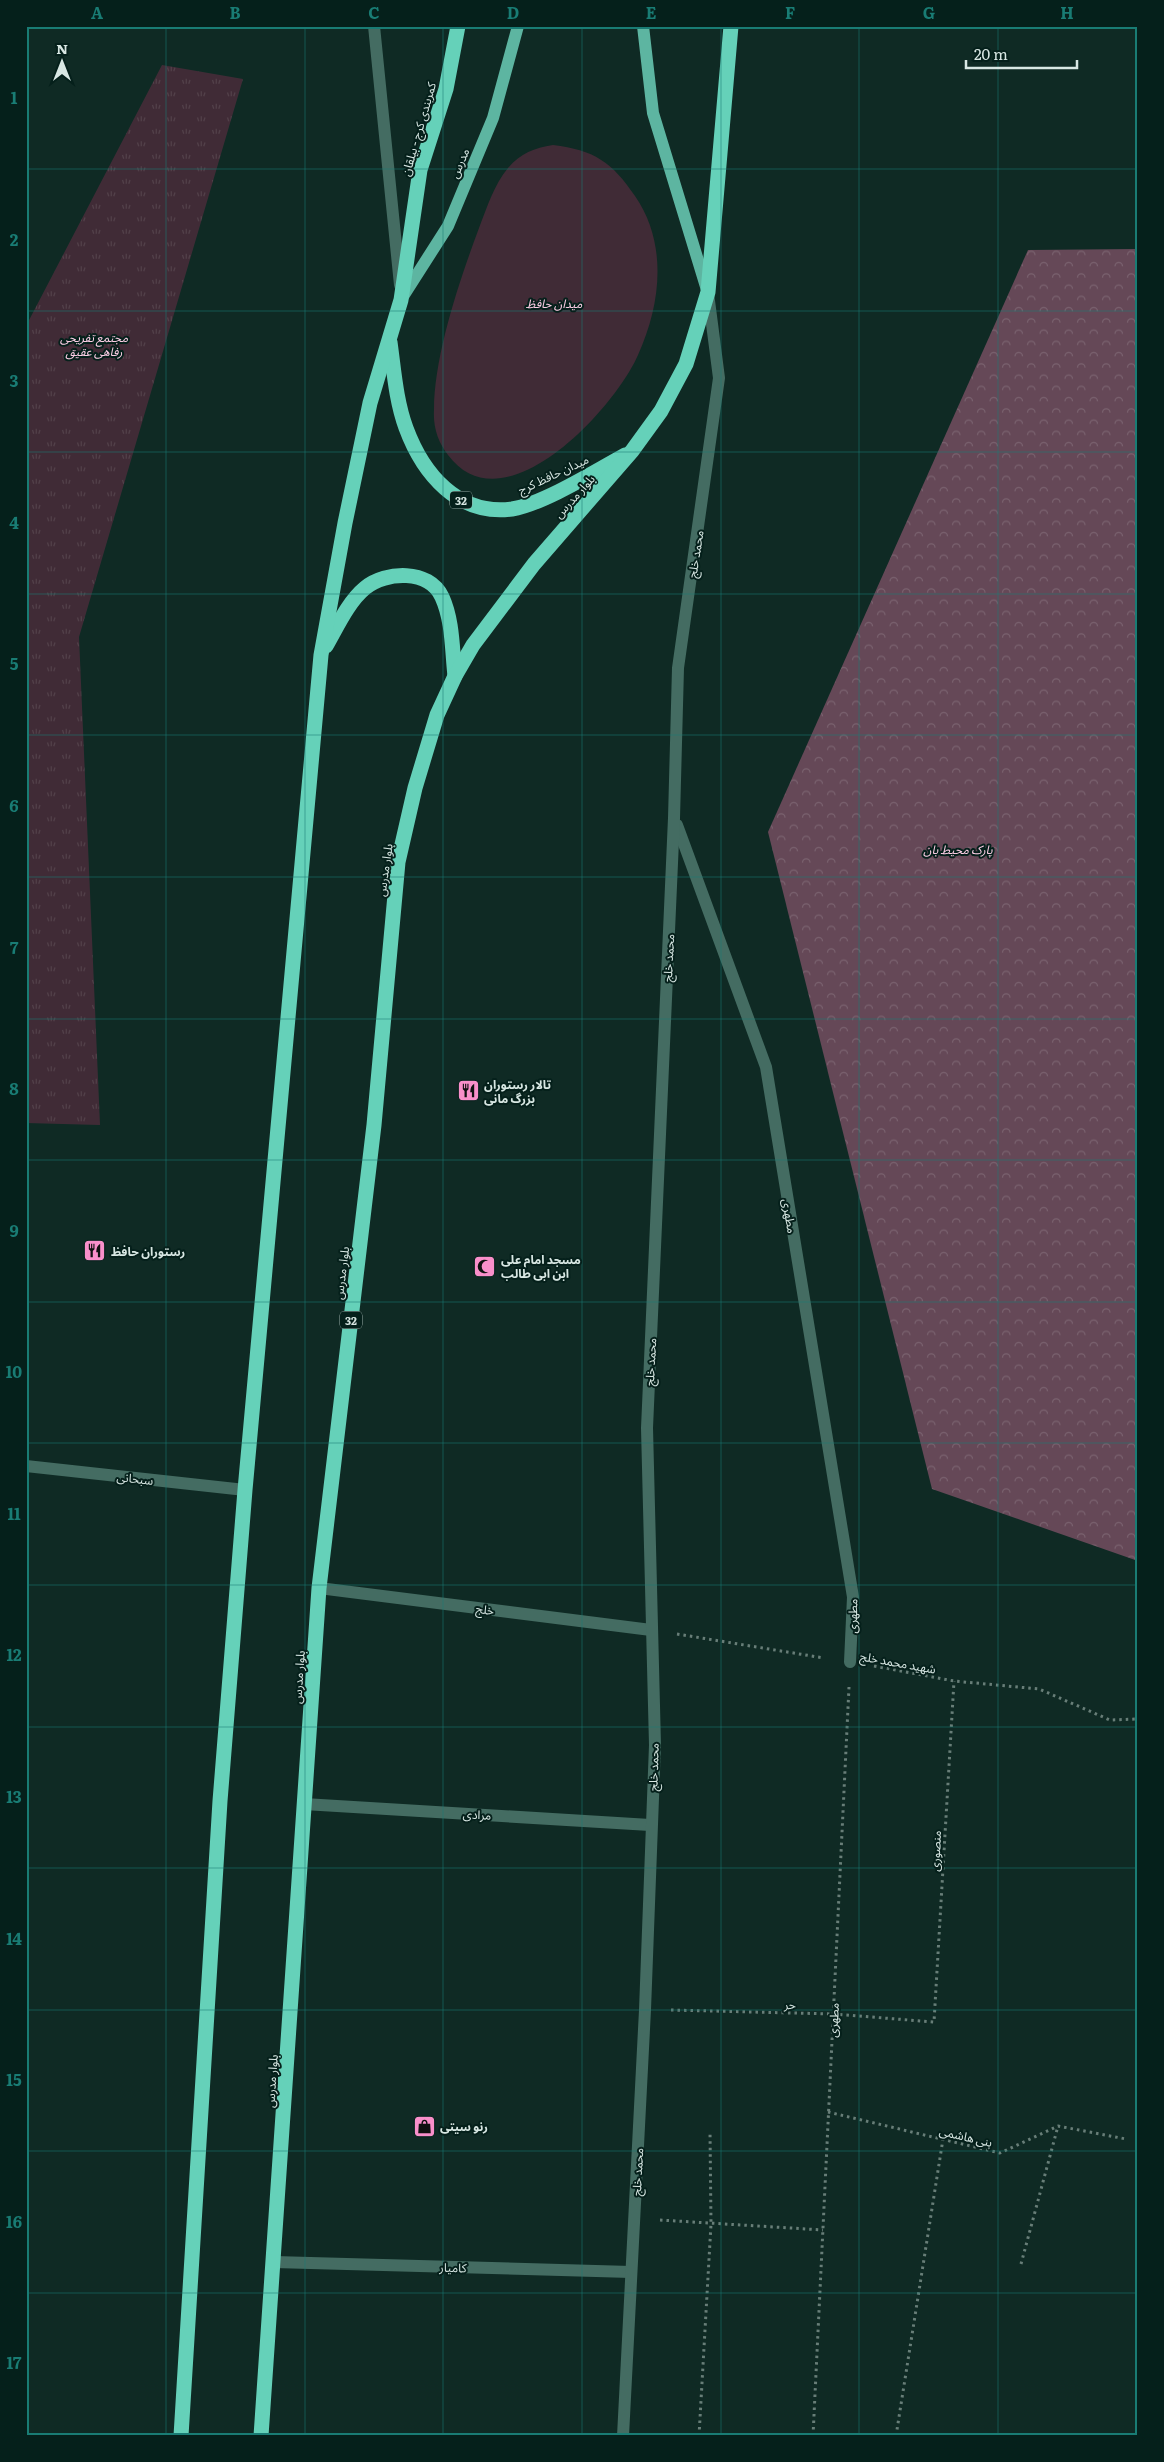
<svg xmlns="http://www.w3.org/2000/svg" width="1164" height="2462" viewBox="0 0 1164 2462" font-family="Literata,'Noto Sans Arabic',serif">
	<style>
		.grass { fill: url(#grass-tufts) }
		.forest { fill: url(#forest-crowns) }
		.garden { fill: #402b36 }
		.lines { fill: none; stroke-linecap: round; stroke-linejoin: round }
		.path { stroke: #687e78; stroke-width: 3; stroke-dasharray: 2.5 4; stroke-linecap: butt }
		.street { stroke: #446c62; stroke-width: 12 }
		.primary { stroke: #5db5a1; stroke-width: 12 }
		.highway { stroke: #65d1b9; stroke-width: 15 }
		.grid { fill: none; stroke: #197c74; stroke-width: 1; stroke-opacity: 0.55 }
		.labels { text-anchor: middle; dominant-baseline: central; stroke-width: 4; stroke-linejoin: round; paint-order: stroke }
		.shield { fill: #05201b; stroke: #99aba7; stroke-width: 1 }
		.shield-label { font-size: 11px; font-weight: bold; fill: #d8e7e3 }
		.street-label { font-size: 12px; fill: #d8e7e3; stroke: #05201b }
		.park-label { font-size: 12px; font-style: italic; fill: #fdcee6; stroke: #05201b }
		.poi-label { font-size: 12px; font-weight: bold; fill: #d8e7e3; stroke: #05201b; text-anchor: start }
		.neatline { fill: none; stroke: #197c74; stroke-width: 2 }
		.grid-label { font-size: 16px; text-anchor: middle; font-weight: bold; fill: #197c74 }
	</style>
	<defs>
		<pattern id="grass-tufts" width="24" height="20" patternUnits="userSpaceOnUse" patternTransform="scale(1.25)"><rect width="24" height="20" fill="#402b36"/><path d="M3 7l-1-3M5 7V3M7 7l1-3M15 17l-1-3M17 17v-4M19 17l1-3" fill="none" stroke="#524049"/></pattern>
		<pattern id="forest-crowns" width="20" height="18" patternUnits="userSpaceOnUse" patternTransform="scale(1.25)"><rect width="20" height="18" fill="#654857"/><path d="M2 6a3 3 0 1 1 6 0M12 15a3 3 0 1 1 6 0" fill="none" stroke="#7a626f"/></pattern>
	</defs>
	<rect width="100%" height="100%" fill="#0f2a24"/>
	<path class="grass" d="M162 65 243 79 79 637 100 1125 26 1123V326Z"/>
	<path class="forest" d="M1138 249V1561L932 1489 768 832 1028 250Z"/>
	<path class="garden" d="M553 145C594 150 612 162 635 196 668 244 661 304 638 355 615 408 504 530 448 455 438 442 433 427 434 410 434 355 460 279 479 228 487 207 494 185 508 168 521 153 534 148 553 145Z"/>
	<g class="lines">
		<g class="path">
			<path d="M677 1634 824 1658"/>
			<path d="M874 1666 954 1681 1039 1689 1110 1720 1138 1719"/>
			<path d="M671 2010 833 2014 934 2022 954 1681"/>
			<path d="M828 2112 1000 2153 1058 2126 1126 2139"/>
			<path d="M660 2220 823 2230"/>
			<path d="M1021 2264 1058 2126"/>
			<path d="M699 2436 711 2224 710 2131"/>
			<path d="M813 2436 849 1687"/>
			<path d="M896 2436 943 2139"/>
		</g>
		<g class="street">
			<path d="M374 26 400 285"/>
			<path d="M677 825 766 1067 853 1597 850 1662"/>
			<path d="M26 1466 245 1490"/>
			<path d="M319 1588 651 1630"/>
			<path d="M304 1804 650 1825"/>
			<path d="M274 2262 631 2272"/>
			<path d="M623 2436 645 2010 655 1745 647 1428 674 818 678 668 719 378 708 293"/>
		</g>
		<g class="primary">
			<path d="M643 26 653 113 707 290"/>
			<path d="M402 298 448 226 493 118 518 26"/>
		</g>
		<g class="highway">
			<path d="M390 342C394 371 396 401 406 428 423 474 458 516 512 509 543 504 596 471 625 455"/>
			<path d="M326 646C337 627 348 602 365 588 386 571 429 569 442 597 453 621 452 650 455 676"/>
			<path d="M181 2436 220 1801 245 1490 321 655 345 523 370 403 401 300 420 170 446 89 458 26"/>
			<path d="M261 2436 319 1588 374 1125 398 862 415 788 437 715 455 676 473 645 534 564 632 451 661 411 686 364 708 292 731 26"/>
		</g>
	</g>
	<path class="grid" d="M166 26V2436M305 26V2436M443 26V2436M582 26V2436M721 26V2436M859 26V2436M998 26V2436M26 169H1138M26 311H1138M26 452H1138M26 594H1138M26 735H1138M26 877H1138M26 1019H1138M26 1160H1138M26 1302H1138M26 1443H1138M26 1585H1138M26 1727H1138M26 1868H1138M26 2010H1138M26 2151H1138M26 2293H1138"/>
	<defs>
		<symbol id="restaurant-square" viewBox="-11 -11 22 22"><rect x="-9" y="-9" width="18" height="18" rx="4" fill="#f98fca" stroke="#05201b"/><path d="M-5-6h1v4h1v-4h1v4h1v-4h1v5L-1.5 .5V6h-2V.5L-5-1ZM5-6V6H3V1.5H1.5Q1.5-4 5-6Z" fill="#111"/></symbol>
		<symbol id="mosque-square" viewBox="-11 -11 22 22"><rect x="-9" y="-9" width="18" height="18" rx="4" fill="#f98fca" stroke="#05201b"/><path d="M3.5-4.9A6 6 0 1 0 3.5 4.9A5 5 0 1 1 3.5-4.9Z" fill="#111"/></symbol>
		<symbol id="shop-square" viewBox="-11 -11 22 22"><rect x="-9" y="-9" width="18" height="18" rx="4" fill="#f98fca" stroke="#05201b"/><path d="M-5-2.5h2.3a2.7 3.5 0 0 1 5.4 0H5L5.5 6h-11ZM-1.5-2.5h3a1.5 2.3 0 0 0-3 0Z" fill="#111"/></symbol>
	</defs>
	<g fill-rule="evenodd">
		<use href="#restaurant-square" x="456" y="1078" width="25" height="25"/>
		<use href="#restaurant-square" x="82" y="1238" width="25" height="25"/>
		<use href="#mosque-square" x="472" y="1254" width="25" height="25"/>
		<use href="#shop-square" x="412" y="2114" width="25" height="25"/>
	</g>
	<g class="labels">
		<g class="shield">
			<rect x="450" y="491.5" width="22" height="17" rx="4"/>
			<rect x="340" y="1311.5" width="22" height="17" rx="4"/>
		</g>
		<g class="shield-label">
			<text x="461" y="500">32</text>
			<text x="351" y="1320">32</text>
		</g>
		<g class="street-label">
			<text transform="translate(418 129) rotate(-74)">کمربندی کرج - بیلقان</text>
			<text transform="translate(459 163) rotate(-67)">مدرس</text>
			<text transform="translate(553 474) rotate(-25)">میدان حافظ کرج</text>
			<text transform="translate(574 496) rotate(-48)">بلوار مدرس</text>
			<text transform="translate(695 554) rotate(-81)">محمد خلج</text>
			<text transform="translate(384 870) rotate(-82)">بلوار مدرس</text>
			<text transform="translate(668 958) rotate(-87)">محمد خلج</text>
			<text transform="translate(790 1216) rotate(81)">مطهری</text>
			<text transform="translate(341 1273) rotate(-83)">بلوار مدرس</text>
			<text transform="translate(650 1362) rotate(-87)">محمد خلج</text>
			<text transform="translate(135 1478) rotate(6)">سبحانی</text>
			<text transform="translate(485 1609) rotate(7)">خلج</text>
			<text transform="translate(852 1616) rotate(-89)">مطهری</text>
			<text transform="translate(898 1662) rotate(10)">شهید محمد خلج</text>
			<text transform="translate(298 1677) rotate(-86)">بلوار مدرس</text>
			<text transform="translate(653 1767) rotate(-88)">محمد خلج</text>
			<text transform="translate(477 1814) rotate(3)">مرادی</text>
			<text transform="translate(935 1851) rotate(-87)">منصوری</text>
			<text transform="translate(790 2004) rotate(1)">حر</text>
			<text transform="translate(833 2020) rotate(-87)">مطهری</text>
			<text transform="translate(271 2081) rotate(-86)">بلوار مدرس</text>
			<text transform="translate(966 2136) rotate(13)">بنی هاشمی</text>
			<text transform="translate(637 2172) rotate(-87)">محمد خلج</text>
			<text transform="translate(453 2267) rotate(2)">کامیار</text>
		</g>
		<g class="park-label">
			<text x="554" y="303">میدان حافظ</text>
			<text x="94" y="337">مجتمع تفریحی<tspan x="94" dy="14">رفاهی عقیق</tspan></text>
			<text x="958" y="849">پارک محیط بان</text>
		</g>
		<g class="poi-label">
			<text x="484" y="1084">تالار رستوران<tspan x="484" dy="14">بزرگ مانی</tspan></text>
			<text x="111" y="1251">رستوران حافظ</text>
			<text x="501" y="1259">مسجد امام علی<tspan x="501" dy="14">ابن ابی طالب</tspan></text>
			<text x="440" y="2126">رنو سیتی</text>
		</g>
	</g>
	<rect width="1164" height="2462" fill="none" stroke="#05201b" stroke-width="55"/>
	<g transform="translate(62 62)" stroke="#05201b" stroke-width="4" paint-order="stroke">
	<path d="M0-4L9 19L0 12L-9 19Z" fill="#d8e7e3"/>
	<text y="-8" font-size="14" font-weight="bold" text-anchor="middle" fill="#d8e7e3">N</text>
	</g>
	<path d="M966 60v8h111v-8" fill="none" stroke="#d8e7e3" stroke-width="2.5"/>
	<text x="974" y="60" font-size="15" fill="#d8e7e3" stroke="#05201b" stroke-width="4" paint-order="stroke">20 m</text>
	<rect x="28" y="28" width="1108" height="2406" class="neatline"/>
	<g class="grid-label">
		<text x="97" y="19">A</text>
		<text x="235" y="19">B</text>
		<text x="374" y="19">C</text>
		<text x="513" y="19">D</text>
		<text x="651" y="19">E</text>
		<text x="790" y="19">F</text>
		<text x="929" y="19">G</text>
		<text x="1067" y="19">H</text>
		<text x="14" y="104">1</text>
		<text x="14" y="246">2</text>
		<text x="14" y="387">3</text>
		<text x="14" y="529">4</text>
		<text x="14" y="670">5</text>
		<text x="14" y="812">6</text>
		<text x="14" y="954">7</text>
		<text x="14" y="1095">8</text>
		<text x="14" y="1237">9</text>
		<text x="14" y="1378">10</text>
		<text x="14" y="1520">11</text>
		<text x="14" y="1661">12</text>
		<text x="14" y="1803">13</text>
		<text x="14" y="1945">14</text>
		<text x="14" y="2086">15</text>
		<text x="14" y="2228">16</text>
		<text x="14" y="2369">17</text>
	</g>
</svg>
